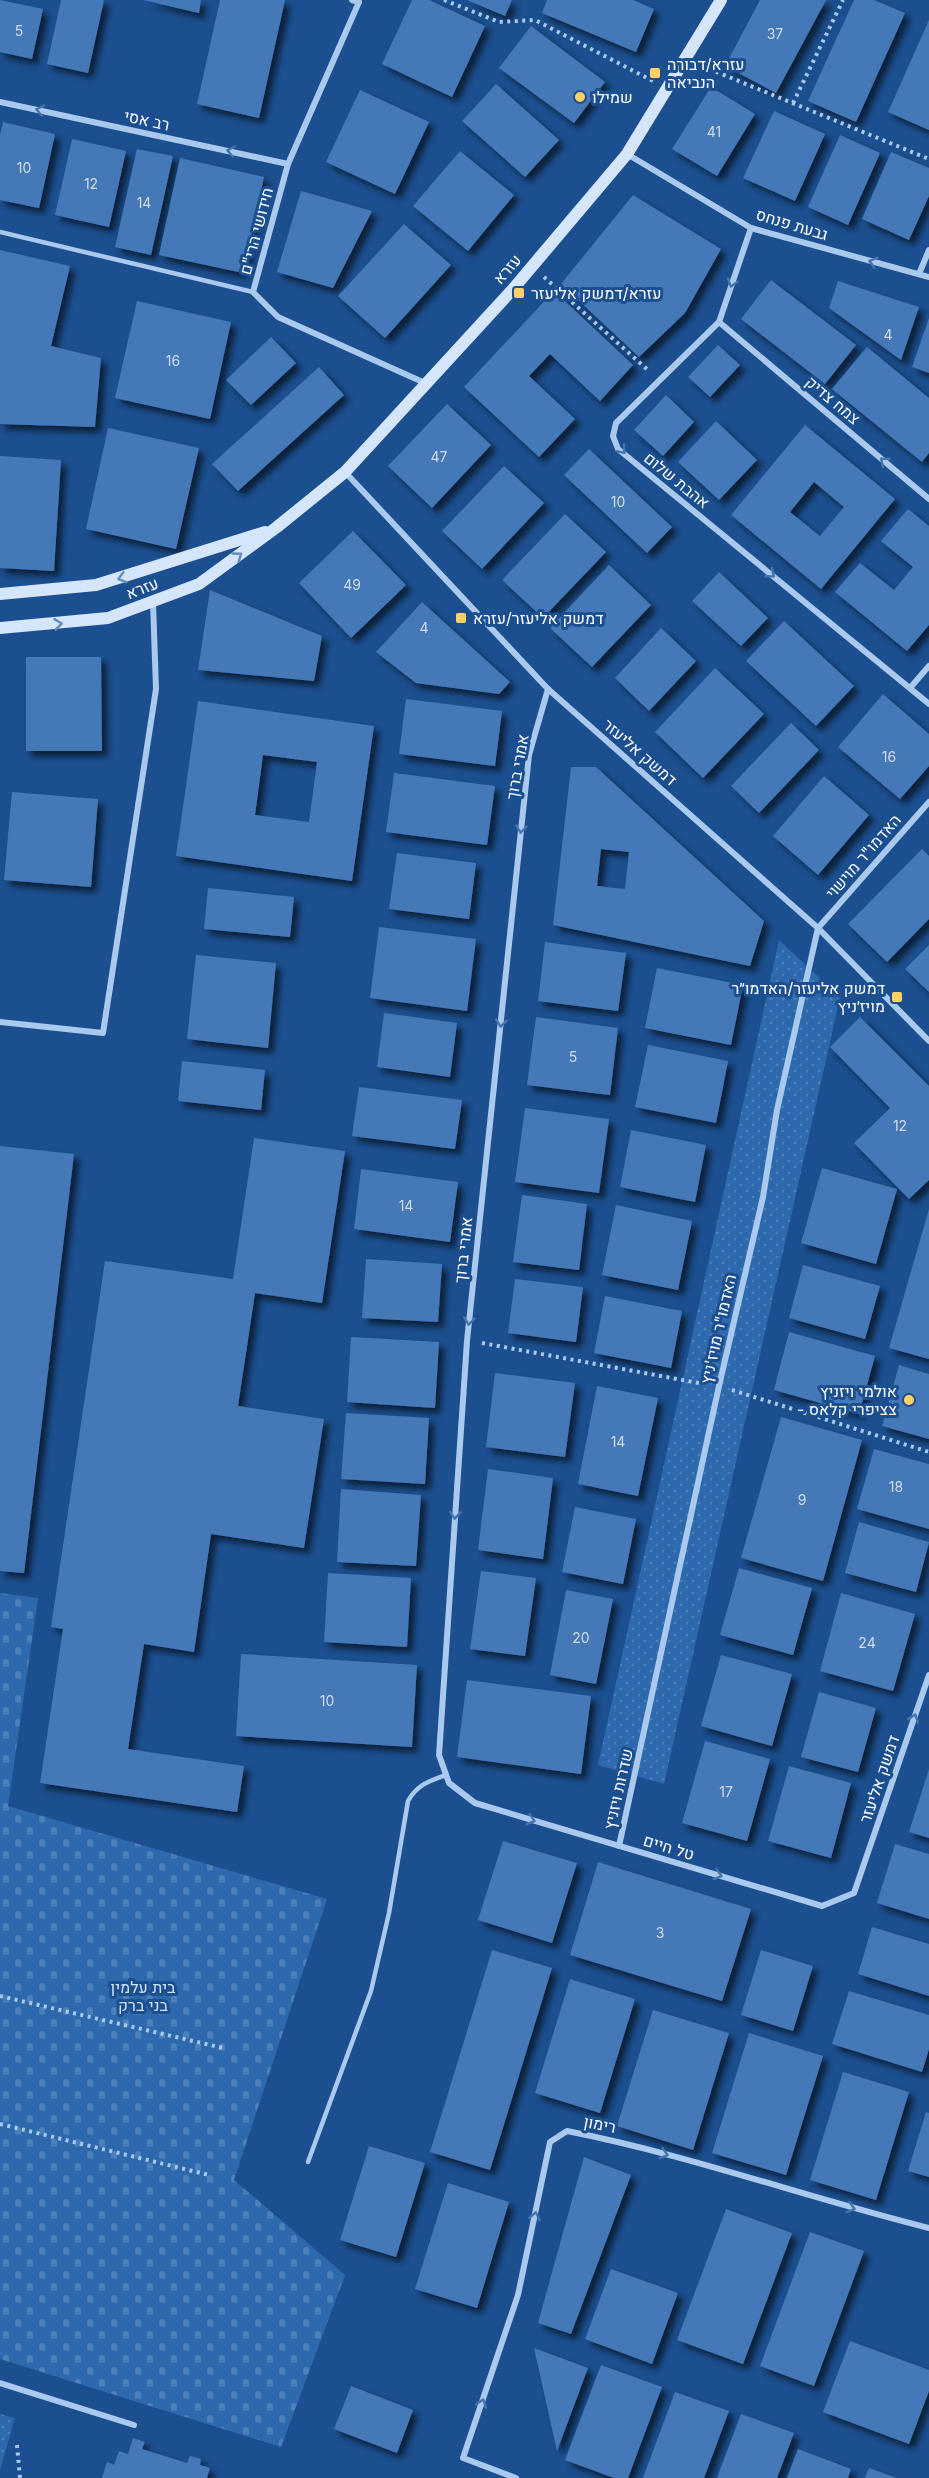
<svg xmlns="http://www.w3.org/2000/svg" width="929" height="2478" viewBox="0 0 929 2478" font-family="Inter,Heebo,sans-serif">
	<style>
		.cemetery { fill: url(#cemetery-stones) }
		.park { fill: url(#park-dots) }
		.building { fill: #4478b7; fill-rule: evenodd; filter: url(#shadow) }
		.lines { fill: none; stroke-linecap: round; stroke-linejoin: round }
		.path { stroke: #a9c9ee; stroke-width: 4; stroke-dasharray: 3 4.5; stroke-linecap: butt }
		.lane { stroke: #a9c9ee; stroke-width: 4.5 }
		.street { stroke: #a9c9ee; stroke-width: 6 }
		.secondary { stroke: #d6e6fa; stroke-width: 12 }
		.oneway { stroke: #4674ac }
		.oneway2 { stroke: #668bba }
		.poi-dot { fill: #ffd166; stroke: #1b4f8f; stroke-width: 2 }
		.labels { text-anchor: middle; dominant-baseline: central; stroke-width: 6; stroke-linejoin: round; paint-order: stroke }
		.number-label { font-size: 14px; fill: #d0dded }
		.poi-label { font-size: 16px; fill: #fff; stroke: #1b4f8f; text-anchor: start }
		.street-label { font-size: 16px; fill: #fff; stroke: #1b4f8f }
		.park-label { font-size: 16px; fill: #cfe3fa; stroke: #1b4f8f }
	</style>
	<defs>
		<pattern id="cemetery-stones" width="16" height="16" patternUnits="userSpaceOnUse" patternTransform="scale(1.5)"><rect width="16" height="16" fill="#2e69ad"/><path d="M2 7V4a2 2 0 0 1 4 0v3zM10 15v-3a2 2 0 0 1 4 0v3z" fill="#4d80b9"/></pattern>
		<pattern id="park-dots" width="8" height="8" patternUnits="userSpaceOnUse" patternTransform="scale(1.5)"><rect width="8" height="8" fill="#2e69ad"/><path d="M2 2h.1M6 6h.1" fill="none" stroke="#4d80b9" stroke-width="1.8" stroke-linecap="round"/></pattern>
		<filter id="shadow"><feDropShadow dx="5.5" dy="5.5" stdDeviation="3" flood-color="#0009"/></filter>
	</defs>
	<rect width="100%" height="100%" fill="#1b4f8f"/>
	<path class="cemetery" d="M0 1593 38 1598 8 1806 327 1899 234 2180 345 2275 281 2447 0 2359Z"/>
	<g class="park">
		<path d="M779 940 840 997 664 1784 598 1765Z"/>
		<path d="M0 2414 15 2418 0 2470Z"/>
	</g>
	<g class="building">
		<path d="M0 0 43 9 32 59 0 52Z"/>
		<path d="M61 0H104L88 73 47 64Z"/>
		<path d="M143 0H201L199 13Z"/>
		<path d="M220 0H285L259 118 197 104Z"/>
		<path d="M412 0H429L485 26 452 97 382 64Z"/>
		<path d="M467 0H512L505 16Z"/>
		<path d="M547 0H633L654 9 636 52 542 13Z"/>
		<path d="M760 0H826L776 93 725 66Z"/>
		<path d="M854 0H874L905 13 856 122 808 101Z"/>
		<path d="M929 20V130L888 112Z"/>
		<path d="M531 26 605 82 574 123 499 68Z"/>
		<path d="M496 84 559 140 525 177 462 121Z"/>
		<path d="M711 87 755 114 717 176 672 149Z"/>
		<path d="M360 90 429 122 395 194 326 162Z"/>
		<path d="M774 111 825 134 795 201 743 178Z"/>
		<path d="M3 122 55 134 39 208 0 200V135Z"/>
		<path d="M840 135 880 153 848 225 808 207Z"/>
		<path d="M72 139 126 151 109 227 55 215Z"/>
		<path d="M137 149 173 156 151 255 115 247Z"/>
		<path d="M460 151 514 195 468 251 413 206Z"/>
		<path d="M891 152 929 168V196L909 240 862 219Z"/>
		<path d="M180 158 264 177 243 273 159 255Z"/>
		<path d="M301 191 372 211 333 288 277 272Z"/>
		<path d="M633 195 721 249 685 313 639 357 561 284Z"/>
		<path d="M404 224 451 265 385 338 338 296Z"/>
		<path d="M0 250 70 266 51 346 101 358 95 427 0 424Z"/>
		<path d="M771 280 856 345 825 384 741 319Z"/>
		<path d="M838 281 919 307 901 360 829 308Z"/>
		<path d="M554 291 633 365 600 401 550 354 529 376 575 419 539 457 464 387Z"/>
		<path d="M137 301 231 322 210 419 115 398Z"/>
		<path d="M929 318V373L912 367Z"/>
		<path d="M271 337 296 363 251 405 226 380Z"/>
		<path d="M718 345 740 365 710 397 688 377Z"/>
		<path d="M867 347 929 398V453L922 462 832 389Z"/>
		<path d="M319 367 344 395 238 491 212 464Z"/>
		<path d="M666 395 694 422 663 456 634 430Z"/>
		<path d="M447 404 491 445 432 508 388 466Z"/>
		<path d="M716 421 757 460 719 500 678 462Z"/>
		<path d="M805 425 895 499 821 589 731 515ZM814 482 844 507 820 536 790 512Z"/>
		<path d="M108 428 199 448 176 549 86 529Z"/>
		<path d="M589 449 672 527 647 553 564 475Z"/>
		<path d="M0 456 61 460 54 571 0 568Z"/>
		<path d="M504 466 544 503 482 569 442 531Z"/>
		<path d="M908 509 929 526V625L907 651 835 592 860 563 894 590 913 567 881 541Z"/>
		<path d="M565 514 606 552 543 618 502 580Z"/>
		<path d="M353 531 406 585 351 638 299 583Z"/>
		<path d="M609 565 651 605 592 667 550 628Z"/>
		<path d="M719 572 768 618 741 646 692 601Z"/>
		<path d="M210 590 322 636 314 681 198 670Z"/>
		<path d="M422 602 510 682 499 694 416 683 376 652Z"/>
		<path d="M784 621 854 686 816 726 746 661Z"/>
		<path d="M661 628 696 661 649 711 615 678Z"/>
		<path d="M26 657H101L102 751H26Z"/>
		<path d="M715 668 764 714 703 778 655 732Z"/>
		<path d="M883 694 929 734V766L900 799 838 747Z"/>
		<path d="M406 699 502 711 495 766 399 754Z"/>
		<path d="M198 701 374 726 352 881 176 856ZM263 755 317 762 309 822 255 815Z"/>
		<path d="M791 723 819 750 759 813 731 786Z"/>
		<path d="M571 767H596L764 921 750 966 553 925ZM601 849 629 852 625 889 597 886Z"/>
		<path d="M394 773 495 786 487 845 386 832Z"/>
		<path d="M824 776 869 815 818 875 773 836Z"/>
		<path d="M12 792 98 799 91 887 4 880Z"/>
		<path d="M922 849 929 856V919L887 962 848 924Z"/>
		<path d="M397 853 476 863 469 919 389 909Z"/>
		<path d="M208 888 294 897 290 937 204 929Z"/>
		<path d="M379 927 476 939 467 1011 370 998Z"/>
		<path d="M545 942 626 953 618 1011 538 1001Z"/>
		<path d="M929 945V992L905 969Z"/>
		<path d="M196 955 276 963 268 1048 187 1039Z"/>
		<path d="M657 968 743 985 731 1045 645 1028Z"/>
		<path d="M384 1013 457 1023 450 1077 377 1067Z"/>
		<path d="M536 1017 618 1028 610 1095 527 1085Z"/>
		<path d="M860 1017 929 1086V1180L909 1199 854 1143 890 1108 830 1047Z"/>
		<path d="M648 1045 728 1061 716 1123 635 1107Z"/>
		<path d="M182 1061 265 1070 261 1110 178 1101Z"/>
		<path d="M359 1087 462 1100 455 1149 352 1136Z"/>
		<path d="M525 1108 609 1119 599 1193 515 1182Z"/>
		<path d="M631 1130 706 1145 695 1202 620 1187Z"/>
		<path d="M254 1138 345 1151 322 1303 255 1293 238 1406 324 1419 304 1548 211 1534 194 1652 144 1644 128 1749 244 1766 237 1812 40 1783 63 1629 51 1627 105 1261 233 1279Z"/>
		<path d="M0 1146 74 1154 24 1573 0 1571Z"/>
		<path d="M822 1168 897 1189 876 1264 801 1243Z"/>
		<path d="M361 1169 458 1182 450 1242 354 1229Z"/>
		<path d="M522 1195 587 1204 579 1270 513 1262Z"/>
		<path d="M616 1205 692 1221 678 1290 602 1275Z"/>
		<path d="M929 1209V1359L889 1348Z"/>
		<path d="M366 1259 442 1264 438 1322 362 1318Z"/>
		<path d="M803 1265 880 1286 865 1339 789 1318Z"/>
		<path d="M515 1279 583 1287 576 1342 508 1333Z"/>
		<path d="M605 1296 682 1311 671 1368 594 1353Z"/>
		<path d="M789 1332 875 1356 859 1414 774 1390Z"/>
		<path d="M351 1337 439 1342 435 1408 347 1402Z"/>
		<path d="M899 1365 929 1374V1439L882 1426Z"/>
		<path d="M495 1373 575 1383 565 1457 486 1447Z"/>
		<path d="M597 1386 658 1398 638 1496 578 1484Z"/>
		<path d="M346 1413 429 1418 425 1484 341 1479Z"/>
		<path d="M781 1417 862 1440 823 1581 741 1558Z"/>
		<path d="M874 1449 929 1464V1529L857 1509Z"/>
		<path d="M488 1469 553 1478 543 1559 478 1550Z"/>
		<path d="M341 1489 421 1495 416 1566 337 1562Z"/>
		<path d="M575 1507 636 1519 623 1584 562 1572Z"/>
		<path d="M859 1522 929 1542 916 1592 845 1573Z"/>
		<path d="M739 1568 812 1588 793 1655 720 1635Z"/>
		<path d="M481 1571 536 1578 525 1656 470 1649Z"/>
		<path d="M328 1573 411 1578 407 1647 324 1642Z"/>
		<path d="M566 1590 613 1599 596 1684 550 1675Z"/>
		<path d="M841 1593 915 1614 893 1691 820 1671Z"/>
		<path d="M241 1654 417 1665 412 1747 236 1736Z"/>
		<path d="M721 1655 792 1674 772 1746 701 1726Z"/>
		<path d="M467 1680 591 1696 581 1774 457 1757Z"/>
		<path d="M819 1692 876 1708 858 1772 801 1757Z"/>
		<path d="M705 1741 770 1759 747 1841 682 1823Z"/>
		<path d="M789 1766 851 1783 831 1858 768 1841Z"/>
		<path d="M929 1769V1838L909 1832Z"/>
		<path d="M503 1841 577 1863 552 1943 478 1920Z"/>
		<path d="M895 1844 929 1854V1919L877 1903Z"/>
		<path d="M598 1862 751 1909 722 2001 570 1955Z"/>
		<path d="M872 1927 929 1944V1996L858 1974Z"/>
		<path d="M492 1950 552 1968 490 2170 430 2152Z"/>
		<path d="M761 1950 813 1966 793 2031 741 2015Z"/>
		<path d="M570 1979 635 1999 600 2113 535 2093Z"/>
		<path d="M849 1991 929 2015V2049L922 2072 832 2044Z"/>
		<path d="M653 2010 729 2033 693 2150 617 2126Z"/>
		<path d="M749 2033 823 2056 786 2175 712 2153Z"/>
		<path d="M843 2072 909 2092 876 2200 810 2180Z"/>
		<path d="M926 2112 929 2113V2177L908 2171Z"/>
		<path d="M369 2146 425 2163 396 2257 340 2240Z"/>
		<path d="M584 2157 631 2175 571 2334 538 2323Z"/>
		<path d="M448 2183 509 2202 477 2308 415 2289Z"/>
		<path d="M726 2209 792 2233 743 2364 677 2340Z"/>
		<path d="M810 2232 864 2251 814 2386 760 2366Z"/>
		<path d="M611 2269 678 2293 652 2364 585 2339Z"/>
		<path d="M850 2341 929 2370V2391L909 2444 823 2412Z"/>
		<path d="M534 2348 588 2368 557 2451Z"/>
		<path d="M601 2365 662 2387 628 2478H614L565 2460Z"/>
		<path d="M351 2386 413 2410 397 2453 334 2429Z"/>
		<path d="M675 2392 729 2411 704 2478H643Z"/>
		<path d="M741 2414 794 2433 777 2478H717Z"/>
		<path d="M133 2438 145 2442 142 2449 187 2463 190 2456 201 2459 200 2465 210 2468 207 2478H102L107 2462 114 2465 119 2451 128 2454Z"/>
		<path d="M798 2449 851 2469 848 2478H787Z"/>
		<path d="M869 2468 897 2478H865Z"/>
	</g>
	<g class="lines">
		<g class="path">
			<path d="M444 0 499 22 535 20 653 81"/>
			<path d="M702 66 929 159"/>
			<path d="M793 103 843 0"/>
			<path d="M544 277 650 372"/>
			<path d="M482 1343 704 1384"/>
			<path d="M732 1390 929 1452"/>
			<path d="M0 1996 223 2048"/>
			<path d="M0 2124 209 2175"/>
			<path d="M17 2445 20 2478"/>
		</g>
		<g class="lane">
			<path d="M0 232 253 292"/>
			<path d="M308 2162 371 1991 389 1913 408 1801C417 1785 429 1781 446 1775"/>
		</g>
		<g class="street">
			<path d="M352 0 359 2 288 164 253 292 278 317 425 383"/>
			<path d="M0 102 288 164"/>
			<path d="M627 154 751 228 929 277"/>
			<path d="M751 228 719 322 616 423 613 436 618 449 929 704"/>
			<path d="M919 274 929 250"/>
			<path d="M719 322 929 499"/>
			<path d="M345 472 548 689 818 928 929 1041"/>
			<path d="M910 688 929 666"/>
			<path d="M548 689 529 755 467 1341 439 1755 449 1783 475 1803 822 1906 854 1893 929 1675"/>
			<path d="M0 1022 103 1033 156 689 153 602"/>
			<path d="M619 1846 719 1386 763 1197 777 1110 818 928 929 802"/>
			<path d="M0 2383 134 2425"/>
			<path d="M516 2478 463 2458 518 2295 550 2142 567 2131C689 2155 808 2198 929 2228"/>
		</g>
		<g class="secondary">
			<path d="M0 594 96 585 265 532"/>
			<path d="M0 628 108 618 199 584 277 527 345 472 513 289 627 154 721 0"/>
		</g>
	</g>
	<defs><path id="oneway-chevron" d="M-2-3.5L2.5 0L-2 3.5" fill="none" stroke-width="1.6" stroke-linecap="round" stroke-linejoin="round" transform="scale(1.5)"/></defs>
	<g class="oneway">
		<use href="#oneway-chevron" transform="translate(40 110) rotate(-168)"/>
		<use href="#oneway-chevron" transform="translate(231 151) rotate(-168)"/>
		<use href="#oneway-chevron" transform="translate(873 262) rotate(-164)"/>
		<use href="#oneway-chevron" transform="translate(732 283) rotate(108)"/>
		<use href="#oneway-chevron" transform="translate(622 450) rotate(49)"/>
		<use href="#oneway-chevron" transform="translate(884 461) rotate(-140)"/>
		<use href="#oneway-chevron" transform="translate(771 574) rotate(39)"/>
		<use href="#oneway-chevron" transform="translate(521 829) rotate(96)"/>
		<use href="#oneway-chevron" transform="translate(501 1023) rotate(96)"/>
		<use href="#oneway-chevron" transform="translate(469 1321) rotate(96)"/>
		<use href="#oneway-chevron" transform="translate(455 1515) rotate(94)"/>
		<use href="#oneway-chevron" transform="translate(914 1718) rotate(-71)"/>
		<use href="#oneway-chevron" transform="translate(531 1820) rotate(17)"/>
		<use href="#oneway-chevron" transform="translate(718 1875) rotate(17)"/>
		<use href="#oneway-chevron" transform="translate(664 2154) rotate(16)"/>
		<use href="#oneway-chevron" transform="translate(851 2208) rotate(16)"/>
		<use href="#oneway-chevron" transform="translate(535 2216) rotate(-78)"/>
		<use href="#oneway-chevron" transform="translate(482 2403) rotate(-71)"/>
	</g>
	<g class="oneway2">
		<use href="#oneway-chevron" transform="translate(238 556) rotate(-36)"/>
		<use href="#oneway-chevron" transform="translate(122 578) rotate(164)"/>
		<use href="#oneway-chevron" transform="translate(58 624) rotate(-7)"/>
	</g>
	<g class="poi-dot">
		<rect x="649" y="67" width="12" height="12" rx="3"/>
		<circle cx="580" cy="97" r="6"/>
		<rect x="513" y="287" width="12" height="12" rx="3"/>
		<rect x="455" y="612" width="12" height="12" rx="3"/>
		<rect x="891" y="991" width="12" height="12" rx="3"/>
		<circle cx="909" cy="1400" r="6"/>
	</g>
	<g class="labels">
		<g class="number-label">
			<text x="19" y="30">5</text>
			<text x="775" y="33">37</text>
			<text x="714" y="131">41</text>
			<text x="24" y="167">10</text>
			<text x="91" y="183">12</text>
			<text x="144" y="202">14</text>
			<text x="888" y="334">4</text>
			<text x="173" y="360">16</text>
			<text x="439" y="456">47</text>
			<text x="618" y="501">10</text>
			<text x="352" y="584">49</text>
			<text x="424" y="627">4</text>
			<text x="889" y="756">16</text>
			<text x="573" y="1056">5</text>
			<text x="900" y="1125">12</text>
			<text x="406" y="1205">14</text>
			<text x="618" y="1441">14</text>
			<text x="896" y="1486">18</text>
			<text x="802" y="1499">9</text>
			<text x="581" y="1637">20</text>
			<text x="867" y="1642">24</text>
			<text x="327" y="1700">10</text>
			<text x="726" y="1791">17</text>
			<text x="660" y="1932">3</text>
		</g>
		<g class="poi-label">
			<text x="667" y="64">עזרא/דבורה<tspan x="667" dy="18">הנביאה</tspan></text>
			<text x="592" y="97">שמילו</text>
			<text x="531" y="293">עזרא/דמשק אליעזר</text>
			<text x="473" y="618">דמשק אליעזר/עזרא</text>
			<text x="885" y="988" text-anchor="end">דמשק אליעזר/האדמו״ר<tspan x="885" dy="18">מויז׳ניץ</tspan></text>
			<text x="897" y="1391" text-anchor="end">אולמי ויזניץ<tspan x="897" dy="18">- צציפרי קלאס</tspan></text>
		</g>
		<g class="street-label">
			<text transform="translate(147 120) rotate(12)">רב אסי</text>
			<text transform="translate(792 224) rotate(17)">גבעת פנחס</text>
			<text transform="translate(256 231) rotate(-75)">חידושי הרי"ם</text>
			<text transform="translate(507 269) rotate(-49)">עזרא</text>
			<text transform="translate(833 400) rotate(40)">צמח צדיק</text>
			<text transform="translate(677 480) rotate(39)">אהבת שלום</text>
			<text transform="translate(142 588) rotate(-21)">עזרא</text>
			<text transform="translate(640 752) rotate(41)">דמשק אליעזר</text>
			<text transform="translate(517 767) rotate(-80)">אמרי ברוך</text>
			<text transform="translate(863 856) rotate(-49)">האדמו"ר מוישוי</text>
			<text transform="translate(463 1250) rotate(-84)">אמרי ברוך</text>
			<text transform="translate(718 1329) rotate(-77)">האדמו"ר מויז'ניץ</text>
			<text transform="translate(879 1779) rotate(-71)">דמשק אליעזר</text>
			<text transform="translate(618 1789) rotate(-77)">שדרות ויזניץ</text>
			<text transform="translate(669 1847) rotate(17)">טל חיים</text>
			<text transform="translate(600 2124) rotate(11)">רימון</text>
		</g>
		<g class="park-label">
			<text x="143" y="1987">בית עלמין<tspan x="143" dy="18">בני ברק</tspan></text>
		</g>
	</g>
</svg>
